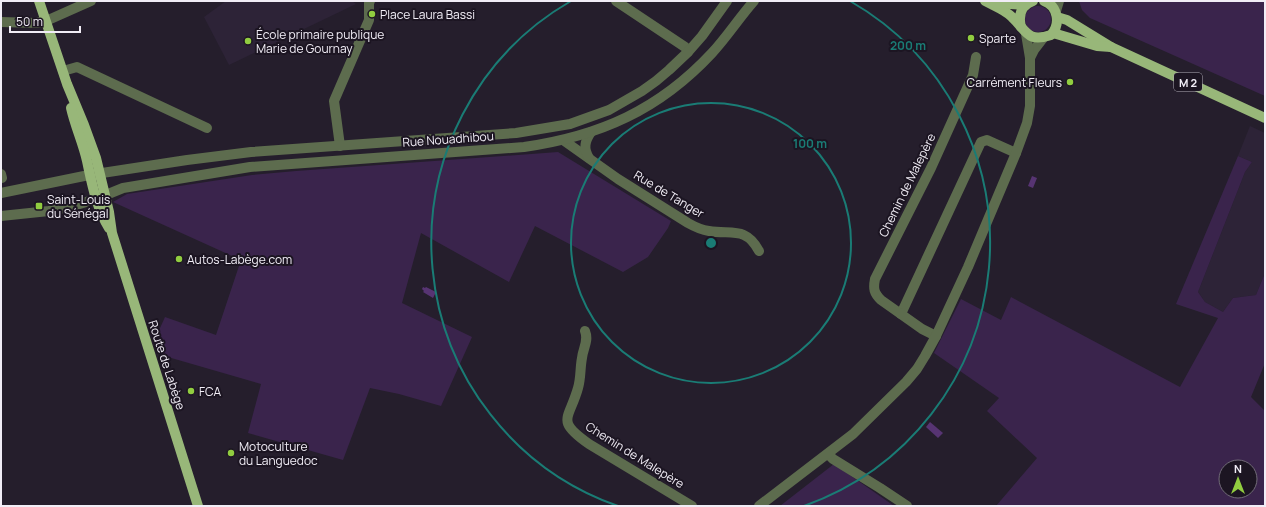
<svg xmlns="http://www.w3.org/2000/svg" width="1266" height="507" viewBox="0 0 1266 507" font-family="Manrope,sans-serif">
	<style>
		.built { fill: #2d2337 }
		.green { fill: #3a244c; fill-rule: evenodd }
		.water { fill: #573473 }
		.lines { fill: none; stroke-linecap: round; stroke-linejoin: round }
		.minor { stroke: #5d6c4e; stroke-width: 10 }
		.major { stroke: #98b779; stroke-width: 10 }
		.ring { fill: none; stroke: #1a7c75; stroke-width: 2 }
		.poi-dot { fill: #91cd40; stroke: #1c1522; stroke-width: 1.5 }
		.labels { text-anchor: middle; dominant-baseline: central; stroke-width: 4; stroke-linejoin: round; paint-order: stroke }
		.shield { fill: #1c1522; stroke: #b1acb6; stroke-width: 1 }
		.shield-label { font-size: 11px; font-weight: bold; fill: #f1edf6 }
		.poi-label { font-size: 12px; fill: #f1edf6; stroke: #1c1522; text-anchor: start }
		.street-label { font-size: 12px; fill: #f1edf6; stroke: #1c1522 }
		.centre { fill: #1a7c75; stroke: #1c1522; stroke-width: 2 }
		.ring-label { font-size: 12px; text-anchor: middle; font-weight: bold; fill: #1a7c75; stroke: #1c1522; stroke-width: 4; stroke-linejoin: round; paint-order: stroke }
	</style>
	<rect width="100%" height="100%" fill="#251e2c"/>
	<g class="built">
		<path d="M226 1H352L356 4 229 65 204 17Z"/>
		<path d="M1250 126 1265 133V273L1256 295 1233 298 1223 312 1205 302 1198 292 1245 172 1252 162 1238 156Z"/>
	</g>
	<g class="green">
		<path d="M1079 1H1265V96L1090 18 1082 10Z"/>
		<circle cx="1038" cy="19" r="13"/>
		<path d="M558 152 671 221 668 228 648 257 623 272 535 226 509 282 421 233 402 303 472 337 441 406 399 394 370 388 343 460 248 433 261 384 161 355 156 337 165 317 216 335 241 260 113 202 127 194 252 175 296 171Z"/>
		<path d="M1238 156 1252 162 1245 172 1198 292 1205 302 1223 312 1233 298 1256 295 1265 273V363L1251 397 1265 411V506H996L1037 458 987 411 999 398 934 353 961 299 1001 320 1011 297 1180 387 1218 318 1176 304ZM1226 467H1250V491H1226Z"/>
		<path d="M834 464 894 506H780Z"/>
	</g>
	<g class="water">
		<path d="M1032 176 1037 178 1033 188 1028 186Z"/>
		<path d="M423 287 425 288 426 287 436 292 433 298 423 292 424 291 422 289Z"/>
		<path d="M930 422 943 433 938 438 926 427Z"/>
	</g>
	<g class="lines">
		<g class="minor">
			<path d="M616 1 685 47 688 52"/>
			<path d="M1056 11 1059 1"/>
			<path d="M1 22 37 23 46 21 91 1"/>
			<path d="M1030 58 1034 50 1044 37"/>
			<path d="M63 71 77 67 207 128"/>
			<path d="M563 140 618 179 688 223C695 227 702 230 709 231 731 235 746 226 759 251"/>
			<path d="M340 146 334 101 369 20V3L370 1"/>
			<path d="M589 158C583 148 585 141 591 132"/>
			<path d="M1 174 2 178"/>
			<path d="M1 193 89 175 187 160 251 152 516 133 570 124 609 110 642 91 656 81 669 70 688 52 702 36 727 1"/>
			<path d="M1 216 49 211 73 206 96 199 123 188 250 167 524 147C600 136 659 110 712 53 727 37 739 18 754 1"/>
			<path d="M901 314 981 142 987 140 1016 153"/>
			<path d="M585 331C589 341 583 348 582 358 580 368 581 378 578 388 569 420 555 420 589 444L692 506"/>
			<path d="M936 336 922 329 881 300C874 293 873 289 875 279L931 168 973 75 976 57"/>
			<path d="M828 454 833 459 880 488 907 506"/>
			<path d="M759 506 853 434 906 382 917 369 925 356 936 336 968 267 1016 153 1027 123 1030 106V58L1026 34"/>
		</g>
		<g class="major">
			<path d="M39 1 67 84 84 125 96 158 109 212 112 233 198 506"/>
			<path d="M985 1C994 6 1005 10 1012 17 1027 31 1027 43 1051 35 1061 24 1058 6 1044 1"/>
			<path d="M994 3 1026 5"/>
			<path d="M1057 17 1067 20 1111 47 1265 118"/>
			<path d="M1021 27C1018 15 1021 5 1033 1"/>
			<path d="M1053 33 1097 46 1111 47"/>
			<path d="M71 108C75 126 83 143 87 161 92 184 96 207 109 228"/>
		</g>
	</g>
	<g class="ring">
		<circle cx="711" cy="243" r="140"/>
		<path d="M618 506A279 279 0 0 1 571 1M850 1A279 279 0 0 1 804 506"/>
	</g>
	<g class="poi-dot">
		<circle cx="372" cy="14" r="4"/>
		<circle cx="971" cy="38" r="4"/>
		<circle cx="248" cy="41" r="4"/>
		<circle cx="1070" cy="82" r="4"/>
		<rect x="35" y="202" width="8" height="8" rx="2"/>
		<circle cx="179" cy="259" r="4"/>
		<circle cx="191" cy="391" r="4"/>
		<circle cx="231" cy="453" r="4"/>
	</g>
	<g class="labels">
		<rect class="shield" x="1174" y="73" width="28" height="18" rx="3"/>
		<g class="shield-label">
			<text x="1188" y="82">M 2</text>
		</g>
		<g class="poi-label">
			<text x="380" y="14">Place Laura Bassi</text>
			<text x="256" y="34">École primaire publique<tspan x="256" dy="14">Marie de Gournay</tspan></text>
			<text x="979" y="38">Sparte</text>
			<text x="1062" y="82" text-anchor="end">Carrément Fleurs</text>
			<text x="47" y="199">Saint-Louis<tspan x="47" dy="14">du Sénégal</tspan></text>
			<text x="187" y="259">Autos-Labège.com</text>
			<text x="199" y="391">FCA</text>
			<text x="239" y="446">Motoculture<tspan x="239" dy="14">du Languedoc</tspan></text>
		</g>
		<g class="street-label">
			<text transform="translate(448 139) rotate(-4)">Rue Nouadhibou</text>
			<text transform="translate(907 185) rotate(-64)">Chemin de Malepère</text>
			<text transform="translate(669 194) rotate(31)">Rue de Tanger</text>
			<text transform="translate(167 365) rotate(72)">Route de Labège</text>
			<text transform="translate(635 455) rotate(32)">Chemin de Malepère</text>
		</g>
	</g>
	<circle cx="711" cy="243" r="6" class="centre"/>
	<g class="ring-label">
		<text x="908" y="50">200 m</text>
		<text x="810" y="148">100 m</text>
	</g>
	<rect width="1266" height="507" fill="none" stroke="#f1edf6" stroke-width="4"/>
	<g transform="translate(1238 479)"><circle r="19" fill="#1c1522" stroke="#716b77"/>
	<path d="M0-3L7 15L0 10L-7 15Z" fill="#91cd40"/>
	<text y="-6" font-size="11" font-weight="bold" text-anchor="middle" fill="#f1edf6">N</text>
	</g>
	<path d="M10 26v6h70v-6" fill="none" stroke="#f1edf6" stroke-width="2"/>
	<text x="16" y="26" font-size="12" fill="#f1edf6" stroke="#1c1522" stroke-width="3" paint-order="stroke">50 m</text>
</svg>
